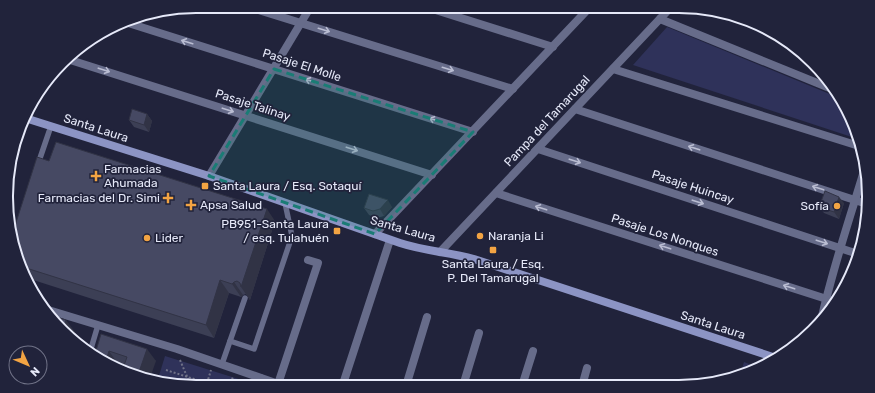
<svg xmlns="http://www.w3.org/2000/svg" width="875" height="393" viewBox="0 0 875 393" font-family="Rubik,sans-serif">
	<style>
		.green { fill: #2f325a }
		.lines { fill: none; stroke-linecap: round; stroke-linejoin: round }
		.path { stroke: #707287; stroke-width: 2; stroke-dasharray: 2 2; stroke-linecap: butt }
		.lane { stroke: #676c8a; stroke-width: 5.5 }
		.street { stroke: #676c8a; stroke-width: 8 }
		.secondary { stroke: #8c94c4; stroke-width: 8 }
		.wall { fill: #3c3f55 }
		.shaded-wall { fill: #313345 }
		.building { fill: #464963; stroke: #313345 }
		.oneway { stroke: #babdd2 }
		.marked { fill: #1a7c75; fill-opacity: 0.2; stroke: #1a7c75; stroke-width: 3; stroke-dasharray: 8 5; stroke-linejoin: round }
		.poi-dot { fill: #f3a443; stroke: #21233b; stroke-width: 1.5 }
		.labels { text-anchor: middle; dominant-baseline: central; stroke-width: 3.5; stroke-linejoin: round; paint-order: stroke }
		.street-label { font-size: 12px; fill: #e6e9f9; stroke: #21233b }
		.poi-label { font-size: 12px; fill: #e6e9f9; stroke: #21233b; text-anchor: start }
		.rim { fill: none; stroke: #e6e9f9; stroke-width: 2 }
	</style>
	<rect width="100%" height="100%" fill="#21233b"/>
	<g class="green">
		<path d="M667 27 837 97 854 123 858 139 633 65Z"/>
		<path d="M165 356 248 382 247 387H196L158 379Z"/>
		<path d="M744 362 759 368 752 372 740 376Z"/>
	</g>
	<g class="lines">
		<g class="path">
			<path d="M180 360 191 386"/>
			<path d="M166 370 219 387"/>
			<path d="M207 383 211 370"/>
			<path d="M229 387 233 377"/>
		</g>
		<g class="lane">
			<path d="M280 16 285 6"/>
			<path d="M38 164 51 126"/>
			<path d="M230 341 254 349 292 236 285 203"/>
			<path d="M90 352 98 325"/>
			<path d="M222 364 245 298"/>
			<path d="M258 387 261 377"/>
		</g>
		<g class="street">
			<path d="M246 6 513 89"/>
			<path d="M423 6 553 47"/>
			<path d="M660 19 832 89"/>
			<path d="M125 22 473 132"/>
			<path d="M67 59 432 175"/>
			<path d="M613 69 859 146"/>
			<path d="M575 109 867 204"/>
			<path d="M538 149 858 254"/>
			<path d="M209 176 311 6"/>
			<path d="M496 193 836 302"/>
			<path d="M375 234 591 6"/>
			<path d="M440 252 672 6"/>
			<path d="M45 309 177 349 287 387"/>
			<path d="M821 321C832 270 849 221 864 171"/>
			<path d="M278 384 318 263 308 260"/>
			<path d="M406 386 427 317"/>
			<path d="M463 386 479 333"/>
			<path d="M522 386 533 351"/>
			<path d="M582 386 587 368"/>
			<path d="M638 386 639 384"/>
			<path d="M342 387 390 240"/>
		</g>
		<path class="secondary" d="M25 118 209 176 400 243C424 251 449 252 474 259L776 358"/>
	</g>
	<g class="wall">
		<path d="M147 114 152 121 149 132 134 127 129 120Z"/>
		<path d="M49 161 275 221 250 300 246 294 243 295 241 297 229 293 214 338 27 278 12 235Z"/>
		<path d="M844 203 839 219 824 213 819 207Z"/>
		<path d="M392 207 384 216 377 218 369 215 364 208Z"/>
		<path d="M101 334 156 361 124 366 118 364 116 368Z"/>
	</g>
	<g class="shaded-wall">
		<path d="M147 114 152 121 149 132 144 125Z"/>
		<path d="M839 197 844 203 839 219 834 212Z"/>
		<path d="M388 200 392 207 384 216 380 209Z"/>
		<path d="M267 209 275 221 250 300 241 287Z"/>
		<path d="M220 280 229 293 214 338 206 325Z"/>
		<path d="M234 282 243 295 241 297 232 284Z"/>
		<path d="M66 320 75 332 72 341 63 330Z"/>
		<path d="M147 349 156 361 150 378 138 375Z"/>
		<path d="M109 351 118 364 116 368 106 361Z"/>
	</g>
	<g class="building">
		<path d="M132 109 147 114 144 125 129 120Z"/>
		<path d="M56 142 267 209 241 287 240 283 237 281 234 282 232 284 220 280 206 325 23 267 12 235 37 157 49 161Z"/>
		<path d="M825 191 839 197 834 212 819 207Z"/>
		<path d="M369 194 388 200 380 209 373 211 364 208Z"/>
		<path d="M50 315 66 320 63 330Z"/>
		<path d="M101 334 147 349 138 375 124 373 122 371 127 357 109 351 106 361 95 354Z"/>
	</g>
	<defs><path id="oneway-shaft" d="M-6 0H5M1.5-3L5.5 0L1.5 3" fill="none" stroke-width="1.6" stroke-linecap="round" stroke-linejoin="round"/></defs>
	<g class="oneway">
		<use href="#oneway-shaft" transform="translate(324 30) rotate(17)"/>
		<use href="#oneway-shaft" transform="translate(187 42) rotate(-163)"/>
		<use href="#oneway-shaft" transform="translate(448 69) rotate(17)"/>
		<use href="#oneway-shaft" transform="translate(104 70) rotate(18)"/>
		<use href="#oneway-shaft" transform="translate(311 81) rotate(-162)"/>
		<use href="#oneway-shaft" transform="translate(228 110) rotate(18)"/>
		<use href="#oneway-shaft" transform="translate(435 120) rotate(-162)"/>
		<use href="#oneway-shaft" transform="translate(694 148) rotate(-162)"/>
		<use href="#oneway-shaft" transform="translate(352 149) rotate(18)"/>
		<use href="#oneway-shaft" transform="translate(575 161) rotate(18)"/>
		<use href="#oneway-shaft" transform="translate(818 188) rotate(-162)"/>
		<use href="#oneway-shaft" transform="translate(698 202) rotate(18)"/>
		<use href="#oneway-shaft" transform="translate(541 208) rotate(-162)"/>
		<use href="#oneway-shaft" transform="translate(822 242) rotate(18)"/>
		<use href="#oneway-shaft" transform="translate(665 247) rotate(-162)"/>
		<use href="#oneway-shaft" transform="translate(789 287) rotate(-162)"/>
	</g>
	<path class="marked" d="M274 69 473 132 375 234 209 176Z"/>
	<g class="poi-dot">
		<path d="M94 170h4v4h4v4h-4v4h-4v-4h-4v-4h4z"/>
		<rect x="201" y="182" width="8" height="8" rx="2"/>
		<path d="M166 192h4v4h4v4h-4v4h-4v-4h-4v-4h4z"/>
		<path d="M189 199h4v4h4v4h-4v4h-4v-4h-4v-4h4z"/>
		<circle cx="837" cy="206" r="4"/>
		<rect x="333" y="227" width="8" height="8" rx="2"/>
		<circle cx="480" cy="236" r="4"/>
		<circle cx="147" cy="238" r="4"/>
		<rect x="489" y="246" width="8" height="8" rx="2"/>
	</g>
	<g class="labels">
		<g class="street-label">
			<text transform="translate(302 65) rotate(18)">Pasaje El Molle</text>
			<text transform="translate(253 105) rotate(18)">Pasaje Talinay</text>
			<text transform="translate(547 121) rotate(-47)">Pampa del Tamarugal</text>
			<text transform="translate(96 128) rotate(18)">Santa Laura</text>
			<text transform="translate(693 187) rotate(18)">Pasaje Huincay</text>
			<text transform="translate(403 229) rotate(16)">Santa Laura</text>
			<text transform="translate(665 235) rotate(18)">Pasaje Los Nonques</text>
			<text transform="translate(713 325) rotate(18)">Santa Laura</text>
		</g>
		<g class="poi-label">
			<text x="104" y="169">Farmacias<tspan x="104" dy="14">Ahumada</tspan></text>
			<text x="213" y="186">Santa Laura / Esq. Sotaquí</text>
			<text x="160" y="198" text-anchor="end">Farmacias del Dr. Simi</text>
			<text x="200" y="205">Apsa Salud</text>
			<text x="829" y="206" text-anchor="end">Sofía</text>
			<text x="329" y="224" text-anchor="end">PB951-Santa Laura<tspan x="329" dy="14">/ esq. Tulahuén</tspan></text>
			<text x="488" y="236">Naranja Li</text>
			<text x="155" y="238">Lider</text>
			<text x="493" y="264" text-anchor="middle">Santa Laura / Esq.<tspan x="493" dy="14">P. Del Tamarugal</tspan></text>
		</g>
	</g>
	<path d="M0 0H875V393H0ZM196 13H679A183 183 0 0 1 862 196V197A183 183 0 0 1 679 380H196A183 183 0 0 1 13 197V196A183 183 0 0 1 196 13Z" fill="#21233b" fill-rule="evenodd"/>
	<path class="rim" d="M196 13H679A183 183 0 0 1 862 196V197A183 183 0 0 1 679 380H196A183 183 0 0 1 13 197V196A183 183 0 0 1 196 13Z"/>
	<g transform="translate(28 365) rotate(134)"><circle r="19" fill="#21233b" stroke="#707287"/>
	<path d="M0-3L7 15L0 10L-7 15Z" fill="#f3a443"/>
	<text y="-6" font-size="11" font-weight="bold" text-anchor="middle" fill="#e6e9f9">N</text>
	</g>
</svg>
